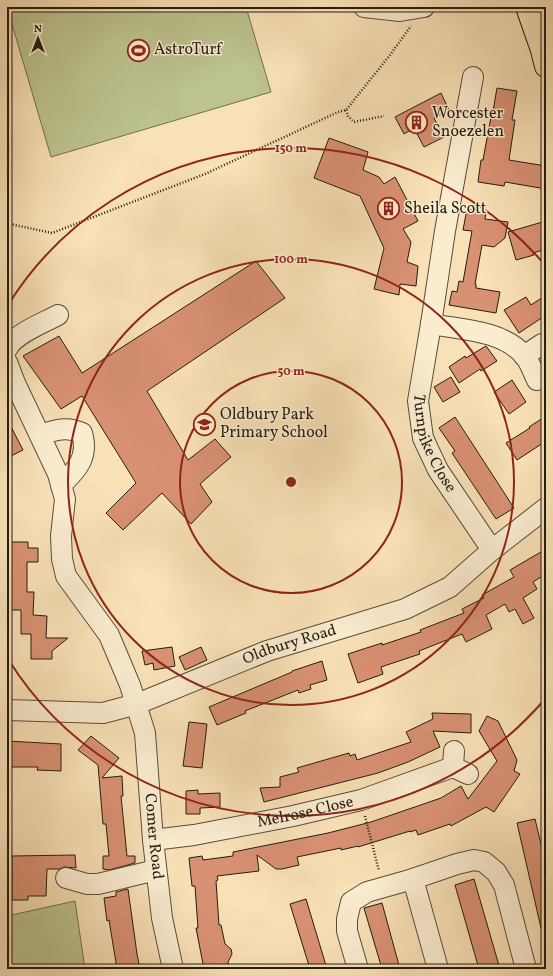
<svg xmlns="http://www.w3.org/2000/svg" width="553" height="976" viewBox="0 0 553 976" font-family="Vollkorn,serif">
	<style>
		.green { fill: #bcc38f; stroke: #707050 }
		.building { fill: #d99173; stroke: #241c12 }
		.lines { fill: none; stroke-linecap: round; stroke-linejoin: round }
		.minor-casing { stroke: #594d3b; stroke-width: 22 }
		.major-casing { stroke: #241c12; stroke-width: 24 }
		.path { stroke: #241c12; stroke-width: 2.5; stroke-dasharray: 1 2; stroke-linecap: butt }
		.minor { stroke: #fbecd0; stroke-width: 20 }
		.major { stroke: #f9e1b7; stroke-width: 22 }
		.ring { fill: none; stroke: #8f2418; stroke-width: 2 }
		.labels { text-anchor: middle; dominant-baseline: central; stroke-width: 3; stroke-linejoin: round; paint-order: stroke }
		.poi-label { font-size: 16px; fill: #241c12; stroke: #fbecd0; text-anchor: start }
		.street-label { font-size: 16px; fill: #241c12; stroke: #fbecd0 }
		.centre { fill: #8f2418; stroke: #fbecd0; stroke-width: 2 }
		.ring-label { font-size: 12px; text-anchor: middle; font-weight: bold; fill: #8f2418; stroke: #fbecd0; stroke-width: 3; stroke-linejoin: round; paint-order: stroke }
	</style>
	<rect width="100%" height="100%" fill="#f9e1b7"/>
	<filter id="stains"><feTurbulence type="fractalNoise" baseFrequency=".005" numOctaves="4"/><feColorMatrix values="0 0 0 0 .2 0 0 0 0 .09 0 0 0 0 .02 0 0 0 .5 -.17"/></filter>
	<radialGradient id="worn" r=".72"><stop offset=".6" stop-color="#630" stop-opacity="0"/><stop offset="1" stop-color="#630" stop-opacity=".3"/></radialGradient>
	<g class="green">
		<path d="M7 7H246L271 92 51 157Z"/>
		<path d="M75 901 85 969H7V916Z"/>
	</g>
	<g class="building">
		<path d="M497 88 517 91 512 120H515L509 160 546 166V189L505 182 504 186 478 182 481 160H483L491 117H492Z"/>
		<path d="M441 93 449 110 434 118 444 137 424 147 414 128 404 134 395 117Z"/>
		<path d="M329 138 368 152 363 170 379 177 384 184 395 177 418 221 403 229 411 242 407 262 418 266 416 286 400 284 399 295 374 289 384 248 360 196 314 178Z"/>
		<path d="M467 209 486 212 485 219 508 222 505 238 494 247 482 245 475 284H476V288L500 292 496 313 449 305 452 291 457 292 459 281 463 282 472 231 463 230Z"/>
		<path d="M546 221V249L533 253 534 255 516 260 508 232Z"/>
		<path d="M256 261 285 298 147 391 188 460 215 439 231 457 200 484 212 502 191 524 162 493 123 530 106 513 136 483 82 396 61 409 23 356 59 336 82 373Z"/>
		<path d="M546 295V315L519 333 504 310 526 297 531 305Z"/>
		<path d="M486 346 497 361 481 371 480 369 459 383 449 367 465 356 466 358Z"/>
		<path d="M451 377 460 392 443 402 434 387Z"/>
		<path d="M512 380 526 402 509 414 494 392Z"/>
		<path d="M546 416V441L517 460 506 443 530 428 529 427Z"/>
		<path d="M455 417 514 508 496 519 452 453 455 451 439 428Z"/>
		<path d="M7 419 23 450 7 458Z"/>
		<path d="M7 542H28V548H38V562H27V592H34L33 615 47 616 46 638H68L52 651V659H31V634H21V610H10V587H7Z"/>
		<path d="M546 549V574L533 582 537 589 523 598 534 618 523 624 515 609 509 612 505 604 486 615 492 629 466 642 462 634 419 651 420 654 381 667 383 674 358 683 348 654 382 643V645L421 632 420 630 464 613 462 609 484 598 482 595 514 577 510 570Z"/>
		<path d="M172 647 175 666 154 670 153 663 145 665 142 651Z"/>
		<path d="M201 647 207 660 185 670 179 657Z"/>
		<path d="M322 661 327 680 310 685 311 689 299 693 298 690 245 711 246 713 217 725 209 707 292 672V671Z"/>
		<path d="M432 713 471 714V733L433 731 440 747 408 762 378 773 264 802 260 788 280 787V777L299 772 297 768 349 753 350 756 355 754 357 760 411 742 406 732 433 719Z"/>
		<path d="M487 716 498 721 517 760 514 771 520 774 494 812 486 807 451 826 450 824 418 835 416 830 410 832V831L358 847V846L341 850V848L297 857 299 865 282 869H276L257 855 259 871 217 876 218 880 216 881 219 925H221L225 944 231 949 232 954 228 962 229 969H204L196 928H198L195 886H192L189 858 202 856 203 860 233 856V852L328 833 371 822 441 798 461 786 468 799 497 761 479 731Z"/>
		<path d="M189 722 207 724 202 768 183 766Z"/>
		<path d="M91 736 119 758 102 778 122 776 123 796H121L127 856H135V863L109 870 103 869V856H109L106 824H103L98 765 78 750Z"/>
		<path d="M7 741 61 744V771L37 770 38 767H7Z"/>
		<path d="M198 790V794L220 793V807L200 808V814H186V791Z"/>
		<path d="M535 819 546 865V927L541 928 517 823Z"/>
		<path d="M75 855 76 868 64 867 60 869H47L46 896H28V900H12V856Z"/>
		<path d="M474 879 500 969H479L455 885Z"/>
		<path d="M128 889 137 954 140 969H117L109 920 107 921 104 898 116 896V892Z"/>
		<path d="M306 899 327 969H310L290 904Z"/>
		<path d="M382 903 400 969H382L364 908Z"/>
	</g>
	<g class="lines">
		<defs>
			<g id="minor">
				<path d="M364 7 400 11 424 7"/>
				<path id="s1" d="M473 77 445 231 431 324 418 401 423 438 438 470 492 550"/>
				<path d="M431 324C463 330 501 330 524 355 530 362 533 372 537 380"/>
				<path d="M7 349C14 334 43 323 58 315"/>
				<path d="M524 356 542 344"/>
				<path id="s2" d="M7 362 15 383 58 474 65 499 61 536 62 559 66 576 109 635 130 685 145 733 153 840 162 918 173 969"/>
				<path d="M40 435C55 430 67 426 82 433 89 457 77 470 61 485"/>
				<path id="s3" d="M7 710 103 713 137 704 267 651 405 609 450 587 492 550 546 508"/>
				<path d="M454 751 453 767 468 774"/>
				<path id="s4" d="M153 840 194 835 293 816 361 800 453 767"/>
				<path d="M66 878 87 884H98L156 870"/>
				<path d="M413 879 438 969"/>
				<path d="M358 969 347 931V919L351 902 367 892 413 879 457 864 474 860 484 862 496 872 504 885 526 969"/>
			</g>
			<path id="major" d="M527 7 542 50 546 66"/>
		</defs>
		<use href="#minor" class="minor-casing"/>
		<use href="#major" class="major-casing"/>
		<g class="path">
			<path d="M346 110 348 116 354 122 384 116"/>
			<path d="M7 225 10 224 52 233 205 174 338 112 346 110 390 55 411 26"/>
			<path d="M365 816 379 871"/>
		</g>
		<use href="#minor" class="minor"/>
		<use href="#major" class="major"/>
	</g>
	<g class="ring">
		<circle cx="291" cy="482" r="111"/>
		<circle cx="291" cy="482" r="223"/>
		<path d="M545 699A334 334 0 0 1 8 659M8 305A334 334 0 0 1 545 265"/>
	</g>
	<defs>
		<symbol id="stadium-ring" viewBox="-11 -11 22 22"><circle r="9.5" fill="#fbecd0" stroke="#8f2418" stroke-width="1.5"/><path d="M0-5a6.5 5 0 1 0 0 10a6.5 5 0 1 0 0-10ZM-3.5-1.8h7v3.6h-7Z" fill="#8f2418"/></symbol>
		<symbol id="building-ring" viewBox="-11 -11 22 22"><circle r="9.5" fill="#fbecd0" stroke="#8f2418" stroke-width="1.5"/><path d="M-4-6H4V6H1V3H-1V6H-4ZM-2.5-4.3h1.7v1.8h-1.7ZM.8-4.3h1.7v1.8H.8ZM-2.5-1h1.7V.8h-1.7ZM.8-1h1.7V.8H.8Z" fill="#8f2418"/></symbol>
		<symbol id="school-ring" viewBox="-11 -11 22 22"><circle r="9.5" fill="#fbecd0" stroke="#8f2418" stroke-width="1.5"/><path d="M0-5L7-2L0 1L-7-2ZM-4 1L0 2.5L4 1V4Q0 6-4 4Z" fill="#8f2418"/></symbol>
	</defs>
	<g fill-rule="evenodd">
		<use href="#stadium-ring" x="126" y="38" width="25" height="25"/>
		<use href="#building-ring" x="404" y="110" width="25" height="25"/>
		<use href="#building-ring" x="376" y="196" width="25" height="25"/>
		<use href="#school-ring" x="192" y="412" width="25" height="25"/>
	</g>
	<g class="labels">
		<g class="poi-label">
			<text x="154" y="50">AstroTurf</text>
			<text x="432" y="114">Worcester<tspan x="432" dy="18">Snoezelen</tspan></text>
			<text x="404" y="209">Sheila Scott</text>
			<text x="220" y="415">Oldbury Park<tspan x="220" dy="18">Primary School</tspan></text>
		</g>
		<g class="street-label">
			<text stroke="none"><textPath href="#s1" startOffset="374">Turnpike Close</textPath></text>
			<text stroke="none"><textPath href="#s3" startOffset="295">Oldbury Road</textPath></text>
			<text stroke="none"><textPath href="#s4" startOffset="155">Melrose Close</textPath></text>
			<text stroke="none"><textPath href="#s2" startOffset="508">Comer Road</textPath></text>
		</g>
	</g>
	<circle cx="291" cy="482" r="6" class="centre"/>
	<g class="ring-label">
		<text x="291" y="152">150 m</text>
		<text x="291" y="263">100 m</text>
		<text x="291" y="375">50 m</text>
	</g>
	<rect width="553" height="976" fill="none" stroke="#f9e1b7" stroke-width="24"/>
	<rect x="8" y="8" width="537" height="960" fill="none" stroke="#241c12" stroke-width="2"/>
	<rect x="12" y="12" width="529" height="952" fill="none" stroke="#241c12"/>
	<g transform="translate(38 38)" stroke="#fbecd0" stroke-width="3" paint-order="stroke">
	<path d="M0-3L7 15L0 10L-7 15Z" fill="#241c12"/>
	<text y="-6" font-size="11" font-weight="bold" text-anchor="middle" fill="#241c12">N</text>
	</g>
	<rect width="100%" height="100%" filter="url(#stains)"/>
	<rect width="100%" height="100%" fill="url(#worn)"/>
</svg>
